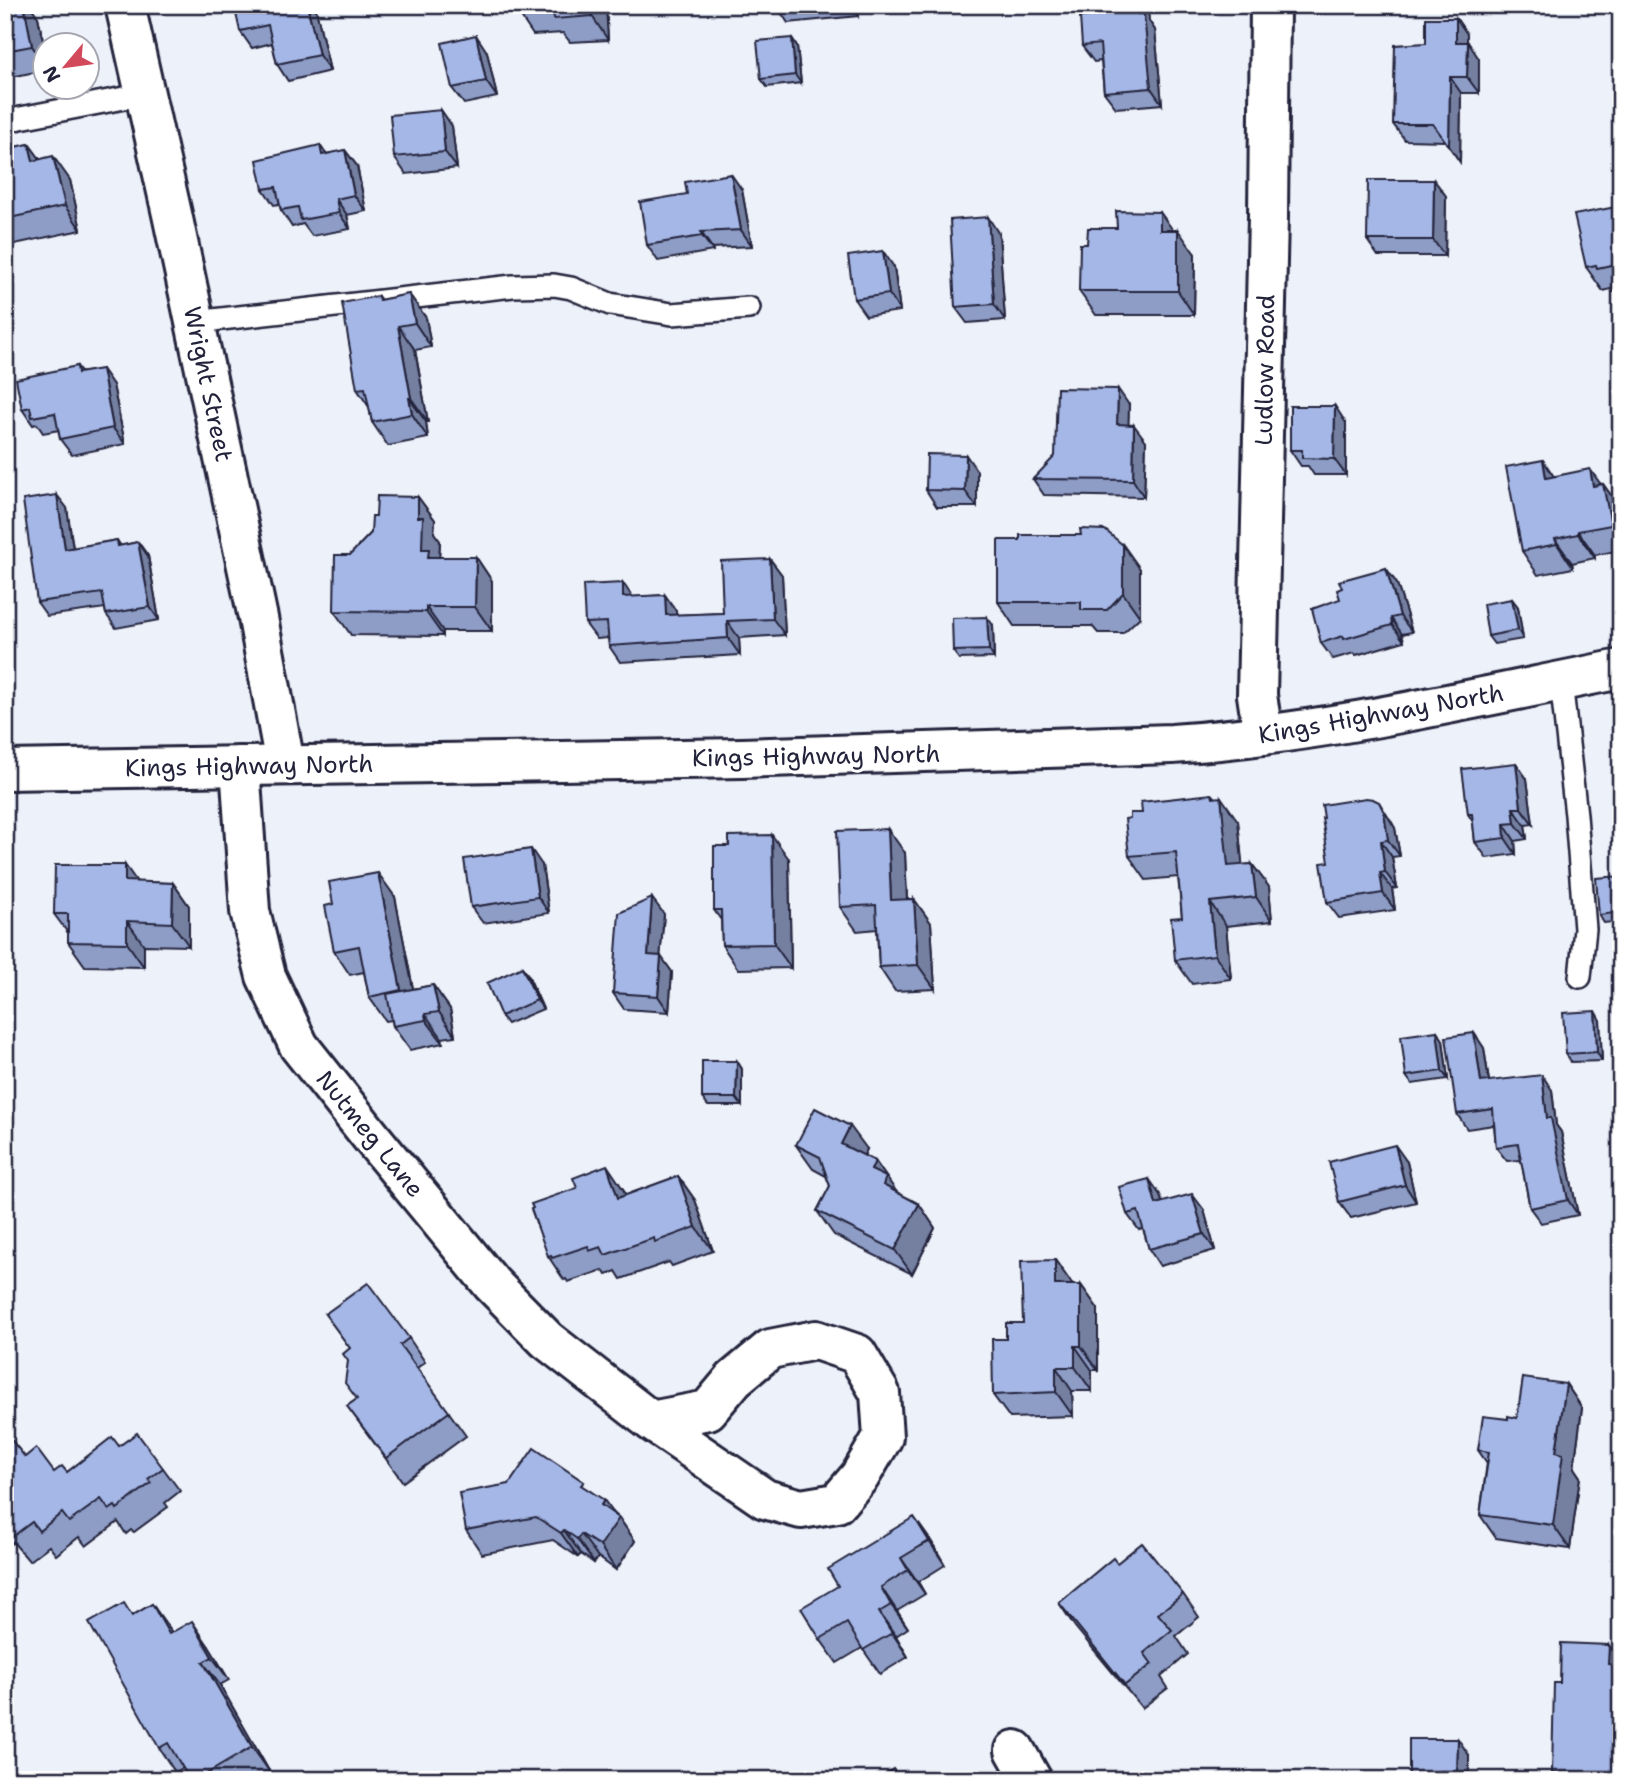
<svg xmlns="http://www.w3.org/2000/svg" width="1626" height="1785" viewBox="0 0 1626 1785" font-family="'Shantell Sans',sans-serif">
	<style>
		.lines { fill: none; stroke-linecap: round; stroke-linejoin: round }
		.lane-casing { stroke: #22223b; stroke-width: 26 }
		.street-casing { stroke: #22223b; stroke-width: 44 }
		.lane { stroke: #fff; stroke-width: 21 }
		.street { stroke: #fff; stroke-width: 38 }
		.wall { fill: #8e9dc6; stroke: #22223b; stroke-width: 2 }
		.shaded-wall { fill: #7480a1; stroke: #22223b; stroke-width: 2 }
		.building { fill: #a5b7e6; stroke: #22223b; stroke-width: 2 }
		.labels { text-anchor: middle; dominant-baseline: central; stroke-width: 6; stroke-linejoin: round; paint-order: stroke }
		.street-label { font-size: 24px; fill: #22223b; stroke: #fff }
	</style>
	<rect width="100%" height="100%" fill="#edf1fa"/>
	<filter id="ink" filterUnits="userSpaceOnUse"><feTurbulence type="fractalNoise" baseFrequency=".0143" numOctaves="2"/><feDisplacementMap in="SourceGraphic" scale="14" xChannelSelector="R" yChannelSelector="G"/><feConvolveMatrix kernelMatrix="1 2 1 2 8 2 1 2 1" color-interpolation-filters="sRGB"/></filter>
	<g filter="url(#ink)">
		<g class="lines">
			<defs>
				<g id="lane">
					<path d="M5 121 145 94"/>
					<path d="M195 322 513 286 554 285 571 288 610 304 672 314 749 308"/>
					<path d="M1561 681 1576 815 1585 929 1580 977"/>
				</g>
				<g id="street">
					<path d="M125 5 172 214 258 618 285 764"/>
					<path d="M1263 735 1257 695 1268 217 1270 5"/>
					<path d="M240 766 250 911 266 976 299 1046 372 1138 492 1284 547 1340 651 1421 765 1499 801 1509 837 1503 860 1476 883 1437 880 1393 857 1354 816 1340 770 1349 734 1379 708 1410 651 1421"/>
					<path d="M5 770 742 758 1172 744C1323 734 1473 698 1621 669"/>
					<path d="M1015 1750 1032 1780"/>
				</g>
			</defs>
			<use href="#lane" class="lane-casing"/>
			<use href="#street" class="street-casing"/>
			<use href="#lane" class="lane"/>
			<use href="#street" class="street"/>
		</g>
		<g class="wall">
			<path d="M5 5 38 17 46 55V70L5 78Z"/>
			<path d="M315 5 330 71 288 81 277 64 272 43 252 48 240 31Z"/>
			<path d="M516 5H606L608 40 570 42 563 33 533 35 517 11Z"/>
			<path d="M776 5H857L858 16 788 23Z"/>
			<path d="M1456 18 1467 34V42L1479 59V93H1461L1460 162 1445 141 1405 140 1393 124 1426 43Z"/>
			<path d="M1149 21 1155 30 1162 104 1116 108 1104 92 1101 61 1094 62 1082 46Z"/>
			<path d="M792 38 797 46 801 83 767 87 761 79Z"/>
			<path d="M487 52 497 97 464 104 452 88Z"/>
			<path d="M441 110 452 126 457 168 406 174 394 157Z"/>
			<path d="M29 144 40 159 70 180 81 230 5 246V149Z"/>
			<path d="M320 145 326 154 345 150 357 166 366 211 347 215 350 229 312 236 303 224 292 227 281 210 279 204 274 205 263 189Z"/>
			<path d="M1434 180 1446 196 1445 256H1378L1367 240Z"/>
			<path d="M742 190 752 246 712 248 713 251 658 261 647 245Z"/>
			<path d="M1621 206V290L1613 292 1611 289 1603 291 1586 267Z"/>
			<path d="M1173 230 1195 254 1194 315H1096L1079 291 1087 244Z"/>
			<path d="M999 234 1005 320 967 323 955 307Z"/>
			<path d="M894 267 900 311 866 316 854 299Z"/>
			<path d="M409 294 426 318 431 347 415 350 428 422H426L428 438 388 446 372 422 369 407 357 389 378 296 381 300Z"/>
			<path d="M77 366 82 373 113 385 125 444 72 455 60 439 59 430 43 433 37 424 33 425 22 409Z"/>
			<path d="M1129 405 1128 425 1146 441 1144 497 1044 495 1033 479Z"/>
			<path d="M1346 423V475H1314L1308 466H1301L1290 450Z"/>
			<path d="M977 471V507H937L926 490Z"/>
			<path d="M1554 476 1603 484 1620 508 1621 513V550L1595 555V558L1572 563 1573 568 1538 575 1522 551Z"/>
			<path d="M418 497 435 520 434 533 440 541 439 557H476L492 581V631H443V636L351 635 334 611 350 555 371 533 376 516Z"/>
			<path d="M67 508 73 548 117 540 121 546 138 542 148 556 159 620 116 628 106 614 105 608 47 616 37 602Z"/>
			<path d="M1123 545 1140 569V617L1123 633H1098L1092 626H1014L998 602Z"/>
			<path d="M770 559 782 575 785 635 739 638 740 655 620 662 609 646 608 638 597 639 585 623 632 597 665 595 676 611V615L723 613Z"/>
			<path d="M1386 568 1397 584 1412 632 1402 634 1404 641 1356 655 1354 653 1333 659 1321 643 1340 599Z"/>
			<path d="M1512 599 1518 607 1523 639 1494 644 1488 636Z"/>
			<path d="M993 625 994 658 959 659 953 651Z"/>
			<path d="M1516 763 1527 779 1533 824 1525 825 1527 839 1515 841 1516 854 1487 858 1475 842 1473 822 1468 814Z"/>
			<path d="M1212 794 1238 821 1242 865 1252 864 1269 887 1272 921 1226 926 1231 979 1192 984 1175 960 1182 917 1178 877 1146 880 1129 856 1130 818 1142 813Z"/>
			<path d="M1390 819 1395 828 1400 856 1392 857 1397 888 1392 889 1395 910 1339 918 1327 902 1329 862Z"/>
			<path d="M905 853 907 899H914L931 923 935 989 895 991 879 967 877 929 857 931 840 907Z"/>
			<path d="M789 859 791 968 738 969 722 945 721 920 714 910Z"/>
			<path d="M542 865 549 913 483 923 471 907Z"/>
			<path d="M1621 876V921L1604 923 1599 915Z"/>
			<path d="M136 882 173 883 189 906V946L144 945V967L85 966 68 942V933L54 914Z"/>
			<path d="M395 897 413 989 433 985 450 1009 455 1036 442 1038 443 1043 410 1050 393 1026 392 1020 386 1021 369 997 364 972 350 975 334 951Z"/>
			<path d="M664 914 660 956 672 972 669 1012 624 1009 613 993Z"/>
			<path d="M522 967 528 975 543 1009 507 1024 501 1016Z"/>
			<path d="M1600 1020 1602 1061 1571 1062 1566 1054Z"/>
			<path d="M1437 1031 1443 1040 1448 1079 1412 1084 1406 1076Z"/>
			<path d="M1474 1033 1484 1048 1489 1081 1552 1090 1556 1125 1561 1132 1578 1215 1541 1223 1530 1208 1521 1160 1507 1161 1496 1147 1494 1125 1467 1129 1457 1114Z"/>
			<path d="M737 1061 742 1069V1106H708L702 1098Z"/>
			<path d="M796 1145 867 1149 864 1156 875 1161 896 1192 919 1204 935 1228 912 1274 834 1235 817 1211 830 1186 826 1176 813 1169Z"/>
			<path d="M1407 1162 1416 1202 1351 1218 1339 1202Z"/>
			<path d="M678 1176 695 1200 713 1251 672 1266 669 1262 621 1279 616 1271 606 1275 603 1270 568 1282 566 1279 564 1280 548 1256 623 1189 626 1195Z"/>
			<path d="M1149 1179 1160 1195 1162 1202 1204 1210 1215 1250 1160 1266 1149 1249 1143 1229 1139 1230 1127 1214Z"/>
			<path d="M1055 1260 1072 1285H1081L1098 1309V1370H1092V1391H1072L1073 1416 1010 1418 993 1395 1006 1339 1023 1323Z"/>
			<path d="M325 1314 409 1338 425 1362 417 1368 466 1436 403 1482 347 1406 357 1399 350 1348Z"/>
			<path d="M1566 1384 1582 1408 1574 1468 1580 1477 1570 1549 1496 1538 1480 1515 1487 1463 1478 1450 1508 1419 1517 1418Z"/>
			<path d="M5 1432 25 1457 54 1472H67L119 1446 163 1468 180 1491 165 1503 168 1507 134 1532 131 1530 126 1534 118 1522 86 1546 79 1537 56 1555 49 1546 29 1561 13 1542 8 1546 5 1543Z"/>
			<path d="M590 1491 619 1518 635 1541 616 1570 598 1557 594 1563 581 1554 578 1557 553 1540 482 1554 466 1530Z"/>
			<path d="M931 1541 945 1565 918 1582 925 1594 897 1611 908 1628 896 1636 908 1657 880 1674 862 1648 837 1663 820 1639 838 1586Z"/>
			<path d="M1117 1563 1183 1594 1199 1617 1176 1636 1188 1654 1161 1677 1168 1688 1142 1708 1075 1627 1059 1603Z"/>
			<path d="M152 1604 171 1633 208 1645 229 1680 220 1685 269 1771 254 1780H190L183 1768 175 1772 159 1748 133 1615Z"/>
			<path d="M1621 1661V1780H1556L1552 1773 1560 1683Z"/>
			<path d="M1469 1755V1780H1409Z"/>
		</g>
		<g class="shaded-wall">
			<path d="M24 5H30L38 17 46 55V65L32 46Z"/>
			<path d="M307 5H315L330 71 319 55Z"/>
			<path d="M591 5H606L608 40 592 16Z"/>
			<path d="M850 5H857L858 16Z"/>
			<path d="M1138 5H1148L1149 21 1155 30 1162 104 1151 88Z"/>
			<path d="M1456 18 1467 34V59L1456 42Z"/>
			<path d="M476 35 487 52 497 97 486 81Z"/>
			<path d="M792 38 797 46 801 83 795 75Z"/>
			<path d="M1468 42 1479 59V93L1467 77Z"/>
			<path d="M1450 77 1461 93 1460 162 1449 146Z"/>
			<path d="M441 110 452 126 457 168 445 152Z"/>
			<path d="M29 144 46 167 33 161Z"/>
			<path d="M345 150 357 166 366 211 354 195Z"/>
			<path d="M53 156 70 180 81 230 65 206Z"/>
			<path d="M731 174 742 190 752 246 741 230Z"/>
			<path d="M1434 180 1446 196 1445 256 1433 240Z"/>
			<path d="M336 199 347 215 350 229 339 213Z"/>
			<path d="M1160 212 1177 236 1160 230Z"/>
			<path d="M988 217 999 234 1005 320 994 304Z"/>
			<path d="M1178 230 1195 254 1194 315 1178 291Z"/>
			<path d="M701 232 712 248 713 251 702 236Z"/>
			<path d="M883 251 894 267 900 311 889 294Z"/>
			<path d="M409 294 426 318 431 347 415 323Z"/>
			<path d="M398 326 415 350 428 422 411 398Z"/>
			<path d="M102 369 113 385 125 444 113 428Z"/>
			<path d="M1118 389 1129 405 1128 441 1117 424Z"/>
			<path d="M409 398 426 422 428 438 412 414Z"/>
			<path d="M1335 406 1346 423V475L1334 459Z"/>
			<path d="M1134 425 1146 441 1144 497 1133 480Z"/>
			<path d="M966 455 977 471V507L965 491Z"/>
			<path d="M1543 460 1559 484 1546 478Z"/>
			<path d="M1590 469 1604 489 1603 484 1620 508 1621 539 1611 525 1593 486Z"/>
			<path d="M57 495 67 508 75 563 65 549Z"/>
			<path d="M418 497 435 520 434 533 440 541 439 564 445 573 422 549 418 517Z"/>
			<path d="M1578 531 1595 555V558L1578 534Z"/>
			<path d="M1555 539 1572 563 1573 568 1557 544Z"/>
			<path d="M138 542 148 556 159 620 150 607Z"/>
			<path d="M1123 545 1140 569V617L1123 593Z"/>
			<path d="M476 557 492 581V631L475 607Z"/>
			<path d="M770 559 782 575 785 635 773 619Z"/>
			<path d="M1386 568 1397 584 1412 632 1400 616Z"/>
			<path d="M623 583 634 599 623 597Z"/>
			<path d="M665 595 676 611 677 631 666 615Z"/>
			<path d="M1512 599 1518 607 1523 639 1518 630Z"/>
			<path d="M426 607 443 631V636L426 612Z"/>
			<path d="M987 617 993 625 994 658 989 650Z"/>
			<path d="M1391 618 1402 634 1404 641 1392 625Z"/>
			<path d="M727 621 739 638 740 655 728 638Z"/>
			<path d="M1516 763 1527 779 1533 824 1521 808Z"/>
			<path d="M1212 794 1222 808 1221 797 1238 821 1245 890 1228 866Z"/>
			<path d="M1379 802 1395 828 1400 856 1388 840Z"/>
			<path d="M1513 808 1525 825 1527 839 1515 823Z"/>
			<path d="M1504 824 1515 841 1516 854 1505 838Z"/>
			<path d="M888 829 905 853 908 924 891 900Z"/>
			<path d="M772 835 789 859 791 968 774 944Z"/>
			<path d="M1381 841 1392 857 1397 888 1385 872Z"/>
			<path d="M531 849 542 865 549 913 538 897Z"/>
			<path d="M1252 864 1269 887 1272 921 1256 897Z"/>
			<path d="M125 865 142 889 125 881Z"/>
			<path d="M378 873 395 897 418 1014 401 990Z"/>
			<path d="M1380 873 1392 889 1395 910 1383 893Z"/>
			<path d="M173 883 189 906V946L172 923Z"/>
			<path d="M652 898 664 914 659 971 648 955Z"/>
			<path d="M914 899 931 923 935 989 918 965Z"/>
			<path d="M1210 902 1226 926 1231 979 1215 955Z"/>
			<path d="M127 921 144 945V967L127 943Z"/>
			<path d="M661 956 672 972 669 1012 658 996Z"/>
			<path d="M522 967 528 975 543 1009 537 1000Z"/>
			<path d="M433 985 450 1009 455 1036 439 1012Z"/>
			<path d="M1595 1011 1600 1020 1602 1061 1597 1052Z"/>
			<path d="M425 1014 442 1038 443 1043 426 1020Z"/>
			<path d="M1437 1031 1443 1040 1448 1079 1442 1071Z"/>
			<path d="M1474 1033 1484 1048 1491 1096 1481 1082Z"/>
			<path d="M737 1061 742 1069V1106L736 1098Z"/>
			<path d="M1542 1075 1552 1090 1556 1125 1561 1132 1578 1215 1568 1200 1547 1118Z"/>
			<path d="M850 1126 867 1149 857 1168 841 1144Z"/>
			<path d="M1395 1145 1407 1162 1416 1202 1405 1185Z"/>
			<path d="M875 1161 903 1201 899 1209 871 1170Z"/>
			<path d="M607 1165 623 1189 635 1222 618 1198Z"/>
			<path d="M678 1176 695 1200 713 1251 696 1227Z"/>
			<path d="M1149 1179 1160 1195 1167 1220 1156 1204Z"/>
			<path d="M1192 1194 1204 1210 1215 1250 1204 1234Z"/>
			<path d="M919 1204 935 1228 912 1274 895 1250Z"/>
			<path d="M1055 1260 1072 1284V1309L1055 1285Z"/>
			<path d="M1081 1285 1098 1309V1370L1081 1346Z"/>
			<path d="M1075 1346 1092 1370V1391L1075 1367Z"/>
			<path d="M1056 1367 1072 1391 1073 1416 1056 1392Z"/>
			<path d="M1566 1384 1582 1408 1574 1468 1580 1477 1570 1549 1553 1525 1556 1452Z"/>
			<path d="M604 1500 618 1519 619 1518 635 1541 616 1570 600 1546 601 1505Z"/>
			<path d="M914 1517 931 1541 945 1565 929 1541Z"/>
			<path d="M564 1530 581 1554 578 1557 561 1533Z"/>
			<path d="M581 1534 598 1557 594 1563 577 1539Z"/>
			<path d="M901 1558 918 1582 925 1594 908 1570Z"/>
			<path d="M881 1587 897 1611 908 1628 891 1605Z"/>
			<path d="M152 1604 169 1628 186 1658 169 1634Z"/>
			<path d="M879 1612 896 1636 908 1657 892 1633Z"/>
			<path d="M192 1621 208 1645 229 1680 212 1657Z"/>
			<path d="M1609 1645 1621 1661V1682L1608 1664Z"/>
			<path d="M203 1662 220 1685 269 1771 252 1747Z"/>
			<path d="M1458 1739 1469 1755V1780H1463L1457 1772Z"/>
			<path d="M1441 1771 1447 1780H1440Z"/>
		</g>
		<g class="building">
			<path d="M5 5H24L32 46 5 51Z"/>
			<path d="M234 5H307L319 55 277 64 268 25 240 31Z"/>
			<path d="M516 5H591L592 16 554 19 553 8 517 11Z"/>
			<path d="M1097 5H1138V14H1144L1151 88 1104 92 1100 44 1082 46 1080 17 1098 15Z"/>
			<path d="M1426 18H1456V42H1468L1467 77H1450L1449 146 1433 124H1393L1395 45 1426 43Z"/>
			<path d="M476 35 486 81 452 88 442 43Z"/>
			<path d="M792 38 795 75 761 79 757 41Z"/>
			<path d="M441 110 445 152 394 157 390 115Z"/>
			<path d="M29 144 33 161 53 156 65 206 5 219V149Z"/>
			<path d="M320 145 322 155 345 150 354 195 336 199 339 213 301 220 298 207 281 210 276 187 263 189 257 160Z"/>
			<path d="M731 174 741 230 701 232 702 236 647 245 640 202 687 194 685 182Z"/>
			<path d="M1368 180H1434L1433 240H1367Z"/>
			<path d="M1621 206V263L1597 268 1596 265 1586 267 1574 215Z"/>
			<path d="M1116 211 1160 212V230H1178V291H1079L1080 244H1087L1088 228H1117Z"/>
			<path d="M988 217 994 304 955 307 950 220Z"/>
			<path d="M883 251 889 294 854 299 848 256Z"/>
			<path d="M409 294 415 323 398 326 411 398H409L412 414 372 422 365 388 357 389 342 303 378 296 379 300Z"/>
			<path d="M77 366 78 373 102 369 113 428 60 439 55 413 32 417 30 407 22 409 16 379Z"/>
			<path d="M1057 388 1118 389 1117 424 1134 425 1133 480 1033 479 1055 456Z"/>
			<path d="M1290 406H1335L1334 459 1302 458V450H1290Z"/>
			<path d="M927 454 966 455 965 491 926 490Z"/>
			<path d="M1543 460 1546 478 1590 469 1593 486 1603 484 1611 525 1578 531V534L1555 539 1557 544 1522 551 1506 467Z"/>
			<path d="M57 495 65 549 117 540 118 546 138 542 150 607 106 614 102 593 37 602 23 500Z"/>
			<path d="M377 496 418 497V517H423L422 549H429L428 557H476L475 607H426V612L334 611 335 555H350L371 533 372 516H376Z"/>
			<path d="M1080 529 1105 530 1123 545V593L1107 610H1081V602H998V540H1020V535H1081Z"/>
			<path d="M770 559 773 619 727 621 728 638 609 646 607 622 585 623 583 585 623 583V597L665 595 666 615 723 613 721 561Z"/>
			<path d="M1386 568 1400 616 1391 618 1392 625 1344 639 1343 636 1321 643 1312 609 1340 599 1337 590 1342 588 1339 581Z"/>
			<path d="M1512 599 1518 630 1488 636 1483 604Z"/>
			<path d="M987 617 989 650 953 651 952 618Z"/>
			<path d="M1516 763 1521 808H1513L1515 823 1504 824 1505 838 1475 842 1472 814H1468L1462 769Z"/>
			<path d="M1212 794 1213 798 1221 797 1228 866 1252 864 1256 897 1210 902 1215 955 1175 960 1171 918 1182 917 1176 852 1129 856 1125 819 1130 818V813H1142L1141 802Z"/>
			<path d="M1366 798 1373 799 1379 802 1384 812 1388 840 1381 841 1385 872 1380 873 1383 893 1327 902 1321 863 1329 862 1322 818H1324L1322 805Z"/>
			<path d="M888 829 891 900 914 899 918 965 879 967 876 905 840 907 837 831Z"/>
			<path d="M772 835 774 944 722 945 721 910H714V846H729V836Z"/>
			<path d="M531 849 538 897 471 907 464 859Z"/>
			<path d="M55 865H125V881L173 883 172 923 127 921V943L68 942V914H54Z"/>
			<path d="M378 873 401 990 369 997 359 946 334 951 325 906 333 904 329 882Z"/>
			<path d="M1621 876V912L1599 915 1596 878Z"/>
			<path d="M652 898 648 955 661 956 658 996 613 993 619 913Z"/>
			<path d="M522 967 537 1000 501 1016 487 983Z"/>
			<path d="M433 985 439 1012 425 1014 426 1020 393 1026 387 994Z"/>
			<path d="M1595 1011 1597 1052 1566 1054 1563 1013Z"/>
			<path d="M1437 1031 1442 1071 1406 1076 1401 1036Z"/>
			<path d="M1474 1033 1481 1082 1542 1075 1547 1118H1551L1568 1200 1530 1208 1518 1144 1496 1147 1493 1109 1457 1114 1446 1037Z"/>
			<path d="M702 1061H737L736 1098H702Z"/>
			<path d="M815 1108 850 1126 841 1144 875 1161 871 1170 886 1177 883 1185 919 1204 895 1250 817 1211 830 1186 820 1157 796 1145Z"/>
			<path d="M1395 1145 1405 1185 1339 1202 1329 1162Z"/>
			<path d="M607 1165 618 1198 678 1176 696 1227 655 1242 654 1238 605 1255 601 1247 589 1251 588 1246 552 1258 551 1255 548 1256 531 1209 533 1208 531 1204 577 1188 573 1178Z"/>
			<path d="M1149 1179 1156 1204 1192 1194 1204 1234 1149 1249 1138 1211 1127 1214 1119 1187Z"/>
			<path d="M1055 1260V1285H1081V1346H1075V1367H1056V1392L993 1395 992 1339H1006V1323H1023L1021 1261Z"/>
			<path d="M368 1283 409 1338 400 1345 449 1412 386 1458 347 1406 357 1399 345 1383 348 1361 343 1354 350 1348 325 1314Z"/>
			<path d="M1523 1378 1566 1384 1556 1452 1563 1454 1553 1525 1480 1515 1489 1452 1478 1450 1483 1416 1508 1419V1416L1517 1418Z"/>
			<path d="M5 1432 25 1457 36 1448 54 1472 62 1466 67 1472 112 1437 119 1446 137 1433 163 1468 148 1479 151 1483 117 1509 115 1506 109 1510 101 1499 69 1522 62 1513 39 1531 32 1522 12 1537 5 1529Z"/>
			<path d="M534 1448 584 1482 581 1485 604 1500 601 1505 619 1518 600 1546 581 1534 577 1539 564 1530 561 1533 536 1517 466 1530 459 1493 509 1484Z"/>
			<path d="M914 1517 929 1541 901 1558 908 1570 881 1587 891 1605 879 1612 892 1633 863 1650 847 1623 820 1639 801 1608 838 1586 828 1569Z"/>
			<path d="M1142 1543 1183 1594 1158 1614 1172 1630 1144 1653 1152 1664 1125 1685 1059 1603 1113 1558 1117 1563Z"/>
			<path d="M124 1603 132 1616 152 1604 169 1634 192 1621 212 1657 203 1662 252 1747 196 1780H190L168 1743 159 1748 89 1623Z"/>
			<path d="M1561 1643 1609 1645 1608 1664 1621 1665V1775L1552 1773 1554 1683H1560Z"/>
			<path d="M1409 1739H1458L1457 1772 1441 1771 1440 1780H1409Z"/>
			<path d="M893 1769 900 1780H876Z"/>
		</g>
	</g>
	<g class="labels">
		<g class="street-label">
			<text transform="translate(1265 370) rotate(-89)">Ludlow Road</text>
			<text transform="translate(208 384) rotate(78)">Wright Street</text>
			<text transform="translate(1381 714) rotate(-10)">Kings Highway North</text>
			<text transform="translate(816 756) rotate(-1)">Kings Highway North</text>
			<text transform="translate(249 766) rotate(-1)">Kings Highway North</text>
			<text transform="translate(370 1134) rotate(51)">Nutmeg Lane</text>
		</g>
	</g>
	<rect width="1626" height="1785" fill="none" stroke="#fff" stroke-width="28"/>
	<rect x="14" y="14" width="1598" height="1757" fill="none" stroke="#22223b" stroke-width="2.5" filter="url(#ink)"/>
	<g transform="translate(66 66) rotate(241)"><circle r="33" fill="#ffffff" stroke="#a7a7b1" stroke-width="2"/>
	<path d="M0-5L12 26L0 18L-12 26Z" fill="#d1495b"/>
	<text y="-10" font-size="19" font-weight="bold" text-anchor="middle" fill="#22223b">N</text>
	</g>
</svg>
